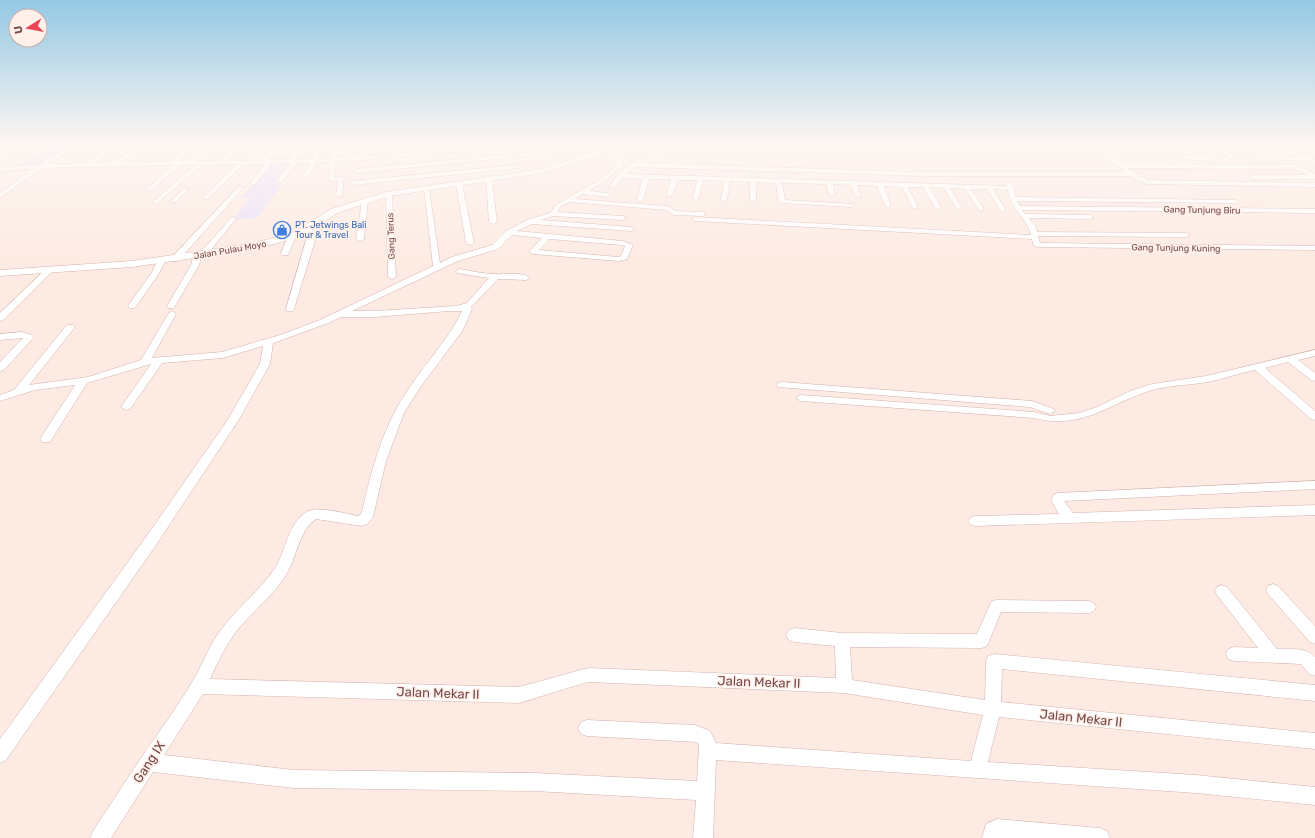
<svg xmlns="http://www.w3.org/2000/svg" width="1315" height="838" viewBox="0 0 1315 838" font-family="Rubik,sans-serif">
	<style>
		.education { fill: #e8e0f9 }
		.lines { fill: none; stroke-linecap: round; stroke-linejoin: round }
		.street-casing { stroke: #d1b1ac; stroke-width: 1 }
		.secondary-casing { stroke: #d7b1ab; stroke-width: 1 }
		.street { fill: #fff; fill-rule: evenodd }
		.secondary { fill: #fff; fill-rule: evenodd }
		.labels { text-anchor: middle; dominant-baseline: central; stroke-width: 3.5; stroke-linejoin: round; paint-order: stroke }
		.far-street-label { font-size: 9px; fill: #764a48; stroke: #fff0ea }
		.far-shop-label { font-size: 9px; fill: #366cbe; stroke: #fff0ea; text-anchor: start }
		.near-street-label { font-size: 13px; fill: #764a48; stroke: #fff0ea }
	</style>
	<rect width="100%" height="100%" fill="#fdebe3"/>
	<g class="education">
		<path d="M71 146 41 165 16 167 49 147Z"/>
		<path d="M271 163H291L274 183H283L257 218 234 219 250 197 241 198Z"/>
	</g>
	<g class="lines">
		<defs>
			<g id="street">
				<path d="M13 145H20L0 157V153Z"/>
				<path d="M71 145H78L48 164 86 163 114 145H121L94 163 115 162 139 145H146L122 162H170L192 145H199L179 161H187L209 145H215L195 161H220L238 145H244L227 161H247L263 145H269L254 161H261L277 145H283L268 160H290L300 145H306L296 160 312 159 320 145H326L318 159 330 158 334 145H340L336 158 364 156 365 145H371L369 156 397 154 396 145H402L403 153 484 146 487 148 484 150 369 159 366 161 363 160 336 161 334 177 341 176 344 178 342 195 339 197 336 195 338 180 331 181 328 179 330 162H316L308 177 305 179 302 177 310 163H297L282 181 280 182 277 180 291 163 272 164 255 184 253 185 250 183 265 164H244L206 200 204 199V197L237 164 202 165 156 204 153 202 154 201 195 165H180L149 192 147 191V189L173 165 42 168 0 198V193L33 169 0 171V167L39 165Z"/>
				<path d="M593 145H599L602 154H598Z"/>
				<path d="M678 145 683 146 672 152 641 163 921 172H1125L1092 145H1098L1123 164 1296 165 1315 174V179H1253L1250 177 1253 175H1308L1295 169 1127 168 1148 180 1315 183V187L1147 184 1139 181 1131 176H921L635 167 625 174 1007 186 1005 183 1008 181 1010 182 1014 188 1015 197 1235 200 1237 201V203L1017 201 1020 206 1315 209V213L1022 210 1025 214 1090 215 1094 217 1090 219 1029 218 1036 226 1037 232 1186 233 1190 235 1186 237 1038 236 1040 243 1315 246V250L1037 247 1033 245 1032 239 695 221 691 219 695 217 1031 235C1026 217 1010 209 1008 190L993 189 1006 210 1003 212 1001 211 987 189H971L984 209 981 211 979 210 965 189 950 188 962 208 959 210 956 208 944 188 930 187 941 208 938 210 935 208 923 187H908L918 207 915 209 912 207 902 187 884 186 891 206 888 208 885 206 877 186 857 185 861 196 858 198 855 196 850 185 833 184 835 194 832 196 829 194 826 184 782 183 785 200 853 204V206L851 207 781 203 778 199 776 183 756 182V200L753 202 750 200V182L730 181 727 200 724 202 721 200 724 181 703 180 699 198 696 200 693 198 697 180H678L672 195 669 197 666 195 671 179H649L643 200 640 202 637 200 642 179 622 178 614 188 609 187 616 177V175L619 174 630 164Z"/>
				<path d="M826 145H971L972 146 969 148 829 147Z"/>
				<path d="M1044 145H1050L1063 155 1058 156Z"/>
				<path d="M1068 145H1074L1086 155 1081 156Z"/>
				<path d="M1111 145H1118L1127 152 1122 153Z"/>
				<path d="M1154 145H1161L1174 154 1169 155Z"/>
				<path d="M1209 145H1216L1239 159 1234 160Z"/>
				<path d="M1239 145H1246L1247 146 1244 148Z"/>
				<path d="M1272 145H1280L1315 160V164L1304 160 1252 161 1251 160 1254 158 1297 157Z"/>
				<path d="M1291 145H1299L1315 152V156Z"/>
				<path d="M608 148H612L620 157 623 165 605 181 589 191 608 193 611 195 608 197 583 194 575 199 668 206 676 211 703 212 706 214 703 216 674 215 666 210 569 202 561 206 557 212 623 216 627 218 623 220 553 216 541 220 631 227 635 229 631 231 532 224 517 231 623 241 633 245 627 259 619 261 533 254 529 252 542 238 512 235 498 249 458 261 352 311H375L456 306 467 303 489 278 457 273 456 271 460 269C471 271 484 274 495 274 505 275 522 271 530 278L526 280 498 279 471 307 472 309 463 330 419 389 404 413 386 461 373 517 367 524 362 526 316 519C299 530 297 557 286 575 273 595 255 610 239 628 227 643 218 661 210 679L519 687 588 668 836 678 835 646 794 642 789 640 786 635 789 630 794 628 842 633 977 634 991 602 996 600 1089 601 1094 603 1096 607 1094 611 1089 613 1001 612 987 646 982 648 850 647 852 680 985 700 986 661 988 656 994 654 1315 685V701L1002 669 1001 702 1315 733V749L999 717 988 762 1196 775 1315 787V805L1196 793 716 760 713 838H693L696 800 534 791 294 788 153 772 111 838H90L93 831C109 807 125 782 141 758 158 733 177 708 192 682 202 667 207 649 218 634 234 610 259 592 275 568 287 550 287 523 308 511 318 506 348 514 359 516L362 512C372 468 383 425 410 387 427 361 449 339 462 311H449L375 317H341L326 324 273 343 270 364 238 421 156 545 6 760 0 763V739L146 537 227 421 260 364 263 346 223 358 162 363 130 409 126 410 121 407 151 364 87 383 50 442H42L40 439 75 385 35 390 0 401V395L14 390 67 325H73L75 327 29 385 88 377 141 360 168 314 172 311 176 314 152 358 222 352 280 335 320 320 433 266 424 188 429 189 440 263 452 257 492 245 506 231 527 220 550 213 557 204 601 179 617 165 614 157 607 149ZM549 239 622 245 625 246 621 256 618 257 539 250ZM588 682 844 693 983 715 971 761 716 743 710 731 695 725 587 720 581 722 578 728 581 734 587 736 696 742 699 744V747L697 781 534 773 294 770 164 755 203 694 519 703Z"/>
				<path d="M972 148 1017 150 1020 152 1017 154 970 151 969 150Z"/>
				<path d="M566 149 568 150V152L356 173 353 171 356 169Z"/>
				<path d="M1182 156 1211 157 1214 159 1211 161 1180 159V157Z"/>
				<path d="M517 165 520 167 519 168 352 185 349 183 352 181Z"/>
				<path d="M489 178 492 180 497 222 493 224 489 222 486 180Z"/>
				<path d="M459 182 462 184 474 243 470 245 466 243 456 184Z"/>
				<path d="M239 186 244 187 178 261H172V257Z"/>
				<path d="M184 188 189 189 176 202H172V200Z"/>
				<path d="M389 192 392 194 396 277 392 279 388 277 386 194Z"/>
				<path d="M365 199 368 201 364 239 360 241 356 239 362 201Z"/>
				<path d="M233 217 237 219 235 220 205 257H201L199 265 174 308H168L167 306 191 265 194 254H199L231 218Z"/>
				<path d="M311 223H317L318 231 294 309 293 311H287L286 309Z"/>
				<path d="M289 234H292L296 236 288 255H282L281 253Z"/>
				<path d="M158 259H161L165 261 160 272 135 308H129L128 306 152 272Z"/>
				<path d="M47 268H53L54 270 3 320 0 321V313Z"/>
				<path d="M22 332 32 335 34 337 4 370 0 371V362L23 338 0 340V334Z"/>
				<path d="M1315 350V356L1298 360 1315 373V381L1311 380 1288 362 1265 368 1315 411V420L1311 419 1255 370C1239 373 1224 379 1208 382 1191 385 1173 385 1156 389 1111 401 1085 431 1034 418L801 401 796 398 801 395 1034 412 1050 416 1079 413 1097 407 1130 391 1152 384 1206 376Z"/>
				<path d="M782 382 1032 401 1054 409 1055 411 1050 414 1030 407 778 387 777 385 778 383Z"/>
				<path d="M1315 481V489L1064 501 1073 513 1315 505V515L975 526 970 524 968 521 970 518 975 516 1059 514 1051 500 1054 494 1058 493Z"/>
				<path d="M1273 584 1278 586 1315 626V644L1310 642 1268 594 1266 590 1268 586Z"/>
				<path d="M1222 585 1227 587 1277 649C1290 649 1306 647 1315 657V676L1309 674 1301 664 1234 661 1228 659 1226 654 1228 649 1234 647 1258 648 1217 595 1215 591 1217 587Z"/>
				<path d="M997 819 1100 828 1107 831 1110 838H982L986 824Z"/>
			</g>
			<path id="secondary" d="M615 145H689L685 147 617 149 543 173 390 196 337 213 302 236 256 249 132 267 0 276V270L132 261 255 243 294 232 331 209 386 192 542 169Z"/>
		</defs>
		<use href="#street" class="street-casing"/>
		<use href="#secondary" class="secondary-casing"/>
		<use href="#street" class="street"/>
		<use href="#secondary" class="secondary"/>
	</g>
	<linearGradient id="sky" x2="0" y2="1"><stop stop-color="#94c8e4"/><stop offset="0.55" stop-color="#fef6f2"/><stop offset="1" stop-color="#fef6f2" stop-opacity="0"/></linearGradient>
	<rect width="1315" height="262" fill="url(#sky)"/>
	<defs>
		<symbol id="shop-ring" viewBox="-11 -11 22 22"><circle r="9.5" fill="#fff0ea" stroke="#3f7fe0" stroke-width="1.5"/><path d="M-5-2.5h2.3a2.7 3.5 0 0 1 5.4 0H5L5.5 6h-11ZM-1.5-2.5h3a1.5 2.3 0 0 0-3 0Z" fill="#3f7fe0"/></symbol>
	</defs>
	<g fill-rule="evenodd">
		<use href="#shop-ring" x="272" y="220" width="20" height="20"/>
	</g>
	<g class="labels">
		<g class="far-street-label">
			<text transform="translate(1202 210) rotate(1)">Gang Tunjung Biru</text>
			<text transform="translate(391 236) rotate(-92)">Gang Terus</text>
			<text transform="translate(1176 248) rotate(1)">Gang Tunjung Kuning</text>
			<text transform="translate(230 250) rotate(-10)">Jalan Pulau Moyo</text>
		</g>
		<g class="far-shop-label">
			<text x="295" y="225">PT. Jetwings Bali<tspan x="295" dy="10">Tour &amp; Travel</tspan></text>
		</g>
		<g class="near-street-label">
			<text transform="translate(759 682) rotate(2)">Jalan Mekar II</text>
			<text transform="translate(438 693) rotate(2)">Jalan Mekar II</text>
			<text transform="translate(1081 718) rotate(6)">Jalan Mekar II</text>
			<text transform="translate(149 762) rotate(-57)">Gang IX</text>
		</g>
	</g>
	<g transform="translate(28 28) rotate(259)"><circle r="19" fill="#fff0ea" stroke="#c8aea9"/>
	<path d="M0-3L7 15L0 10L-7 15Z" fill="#eb4453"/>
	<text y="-6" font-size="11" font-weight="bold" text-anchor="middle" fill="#764a48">U</text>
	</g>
</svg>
